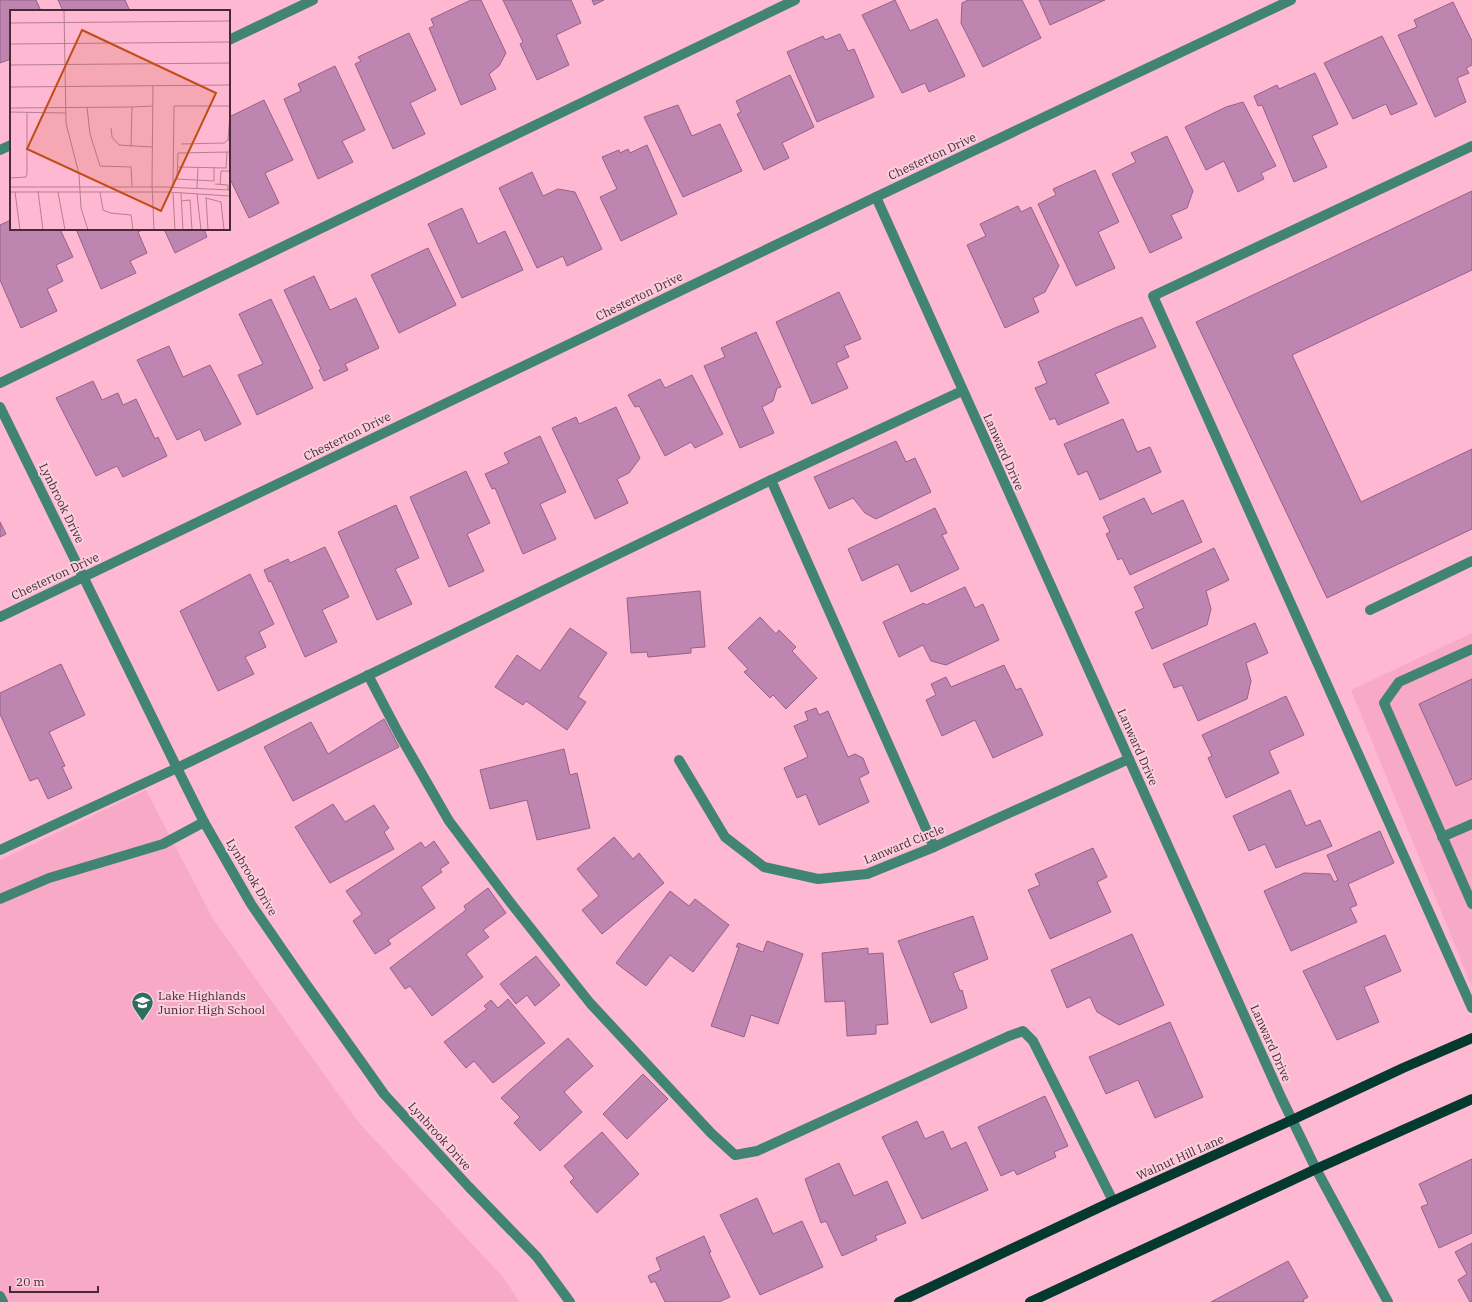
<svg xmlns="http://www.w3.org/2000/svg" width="1472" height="1302" viewBox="0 0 1472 1302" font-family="'IBM Plex Serif',serif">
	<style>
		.built { fill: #f8a9c6 }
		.building { fill: #bd85af; stroke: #966189 }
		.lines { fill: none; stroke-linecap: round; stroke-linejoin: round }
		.minor { stroke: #418474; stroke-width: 10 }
		.major { stroke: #03392f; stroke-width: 10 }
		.labels { text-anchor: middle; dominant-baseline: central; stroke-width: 4; stroke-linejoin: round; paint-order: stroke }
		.street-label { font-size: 12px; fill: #462a34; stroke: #fbcfdd }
		.poi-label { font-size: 12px; fill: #462a34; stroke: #fbcfdd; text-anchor: start }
		.inset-road { fill: none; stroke: #b57f92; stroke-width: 1 }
		.view { fill: #c04d16; fill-opacity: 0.15; stroke: #c04d16; stroke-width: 2 }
		.inset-edge { fill: none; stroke: #462a34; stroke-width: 2 }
	</style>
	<rect width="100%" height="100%" fill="#ffb8d1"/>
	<g class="built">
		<path d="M1472 633V987L1351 690Z"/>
		<path d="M146 790 213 919 360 1124 502 1276 520 1302H0V860Z"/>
	</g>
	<g class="building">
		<path d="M0 0H36L41 11H11V59L0 63Z"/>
		<path d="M58 0H125L129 9 126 11H63Z"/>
		<path d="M471 0H481L506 53 499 66 489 74 496 89 461 105 429 28 434 26 431 19Z"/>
		<path d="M503 0H571L581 23 556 35 569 65 537 80 520 44 523 42Z"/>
		<path d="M592 0H604L594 5Z"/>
		<path d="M895 0 910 31 937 19 965 76 929 92 925 83 902 93 862 15Z"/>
		<path d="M968 0H1022L1041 38 983 67 961 23 962 3Z"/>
		<path d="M1039 0H1105L1050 25Z"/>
		<path d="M1453 2 1472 41V65L1466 68 1469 73 1457 78 1466 102 1435 117 1398 35 1417 27 1414 20Z"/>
		<path d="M409 33 436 90 410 103 425 134 393 149 355 64 361 61 358 57Z"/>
		<path d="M840 34 848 51 854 49 874 97 817 122 787 52 823 36 825 40Z"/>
		<path d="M1382 36 1417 104 1391 115 1386 104 1353 119 1324 63Z"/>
		<path d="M335 66 365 130 342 141 353 162 318 179 284 99 301 91 298 84Z"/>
		<path d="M1315 73 1338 124 1312 136 1327 167 1294 182 1262 105 1258 106 1254 96 1277 85 1279 89Z"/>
		<path d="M790 75 814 127 782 143 789 158 764 170 737 114 741 112 736 101Z"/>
		<path d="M264 100 293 160 265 173 279 203 249 218 229 177V117Z"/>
		<path d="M1243 102 1276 166 1261 173 1264 179 1238 192 1224 161 1206 170 1185 127 1226 107Z"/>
		<path d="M678 105 692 136 720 124 742 171 683 197 644 117Z"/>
		<path d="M1167 136 1193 191 1187 208 1171 215 1182 238 1150 253 1112 174 1136 162 1131 153Z"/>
		<path d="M647 145 677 214 621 241 600 197 617 189 602 157 619 150 620 153 628 149 630 153Z"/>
		<path d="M1095 170 1119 222 1098 232 1115 268 1076 286 1038 204 1056 195 1053 189Z"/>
		<path d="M532 172 543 196 558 189 575 192 602 249 567 266 563 256 537 268 499 188Z"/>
		<path d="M1472 191V270L1292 355 1361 502 1472 449V529L1327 598 1196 322Z"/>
		<path d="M1018 206 1021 212 1031 207 1059 266 1045 292 1033 298 1039 312 1005 328 967 245 986 236 980 224Z"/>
		<path d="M462 208 478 244 505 231 523 270 462 298 428 224Z"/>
		<path d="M11 220V229H60L73 257 56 265 63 281 47 289 57 311 21 328 0 280V225Z"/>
		<path d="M76 229H144L138 232 147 253 130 261 136 273 101 289Z"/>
		<path d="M164 229H204L207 237 175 253Z"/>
		<path d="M428 248 456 305 399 333 371 275Z"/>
		<path d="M314 276 330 310 356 298 379 348 345 364 348 370 324 381 319 370 321 369 284 290Z"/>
		<path d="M839 292 861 339 844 346 849 357 836 363 848 388 812 404 776 322Z"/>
		<path d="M271 299 313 388 257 415 238 375 263 364 239 314Z"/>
		<path d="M1142 317 1156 347 1095 374 1109 403 1058 425 1055 418 1050 420 1035 388 1047 383 1038 362 1117 327Z"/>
		<path d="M756 332 781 387 777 388 773 401 762 407 774 433 740 448 704 366 725 357 721 348Z"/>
		<path d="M169 346 183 377 210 365 241 424 205 441 200 429 177 440 137 360Z"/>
		<path d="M692 375 723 434 695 448 691 442 665 456 639 406 635 407 628 395 660 379 665 388Z"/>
		<path d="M93 381 102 400 118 393 123 405 136 399 155 439 158 437 167 456 123 477 117 466 96 476 56 398Z"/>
		<path d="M616 407 640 458 629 473 617 479 628 503 595 519 552 428 576 417 579 424Z"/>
		<path d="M1123 419 1137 452 1150 447 1161 472 1100 500 1087 471 1078 475 1064 444Z"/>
		<path d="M540 436 566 492 540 504 556 539 523 554 495 488 492 489 485 474 509 463 504 453Z"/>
		<path d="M896 441 906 462 915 458 931 492 876 519 865 513 853 498 829 509 814 477Z"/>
		<path d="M466 471 490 523 467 534 484 571 449 587 410 497Z"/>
		<path d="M1144 498 1152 514 1183 500 1202 542 1130 575 1122 558 1118 560 1106 534 1110 532 1103 517Z"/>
		<path d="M396 505 419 558 395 569 412 604 377 620 338 532Z"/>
		<path d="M935 508 947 533 942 535 959 569 911 592 898 564 862 581 848 549Z"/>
		<path d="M0 522 6 534 0 537Z"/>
		<path d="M325 547 349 597 322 610 337 642 305 657 271 581 269 582 264 570 288 559 290 563Z"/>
		<path d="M1214 548 1229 580 1206 591 1211 609 1207 625 1152 649 1135 612 1144 608 1134 587Z"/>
		<path d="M250 574 274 624 259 632 266 647 245 657 254 674 218 691 180 611Z"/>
		<path d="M965 587 975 608 983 604 999 640 946 665 931 661 923 645 899 657 883 622 924 603 926 605Z"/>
		<path d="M700 591 705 647 691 648V653L648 657 647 652 631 653 627 598Z"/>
		<path d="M760 617 776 634 779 630 796 647 792 651 817 678 786 709 773 695 770 698 744 672 748 669 728 648Z"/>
		<path d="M1255 623 1268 653 1246 663 1251 681 1247 699 1198 721 1182 685 1174 688 1163 664Z"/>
		<path d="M570 628 607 653 578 697 586 702 567 730 526 701 523 705 495 687 517 655 540 671Z"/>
		<path d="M61 664 85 715 49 732 65 766 62 767 72 788 48 799 38 778 30 781 0 714V693Z"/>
		<path d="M1004 665 1016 690 1021 688 1043 735 993 758 975 720 942 736 926 700 936 695 931 684 946 677 951 687Z"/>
		<path d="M1472 679V779L1456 786 1419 704Z"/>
		<path d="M1286 696 1304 735 1269 751 1279 773 1226 798 1208 758 1212 756 1202 735Z"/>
		<path d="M816 708 819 715 828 711 848 757 855 754 863 758 869 773 859 778 869 802 819 825 806 794 797 798 784 768 808 757 794 726 808 720 805 712Z"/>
		<path d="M384 719 399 747 293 801 264 747 311 722 328 754Z"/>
		<path d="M564 749 570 775 577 773 590 828 537 840 527 800 490 809 480 770Z"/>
		<path d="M1290 790 1306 826 1320 820 1332 846 1276 868 1265 844 1249 851 1233 816Z"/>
		<path d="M333 804 345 822 374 805 389 828 384 832 394 849 330 883 295 827Z"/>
		<path d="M1380 831 1394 863 1348 884 1357 905 1350 908 1357 922 1291 951 1264 891 1304 873 1330 874 1334 882 1338 880 1327 855Z"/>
		<path d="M614 837 633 859 639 853 664 883 602 934 582 910 599 896 577 869Z"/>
		<path d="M434 841 449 863 440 869 442 872 421 887 435 908 388 940 391 944 375 954 353 921 362 914 346 891 421 842 425 848Z"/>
		<path d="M1093 848 1107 877 1097 882 1111 912 1050 939 1028 890 1040 885 1035 874Z"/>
		<path d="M488 888 506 913 483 930 489 937 466 954 483 977 432 1016 410 986 405 989 390 968 466 910 464 906Z"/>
		<path d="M670 891 689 906 695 899 729 925 693 972 670 955 646 986 616 963Z"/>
		<path d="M973 916 988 959 953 973 960 991 962 990 967 1008 931 1023 898 941Z"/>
		<path d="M1132 934 1164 1005 1119 1025 1097 1012 1090 997 1067 1008 1051 970Z"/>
		<path d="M1385 935 1401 971 1364 987 1379 1022 1337 1040 1303 971Z"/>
		<path d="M767 941 803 954 778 1024 751 1015 744 1037 711 1026 739 947H736L738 943 763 952Z"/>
		<path d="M868 948V954L883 953 888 1024 876 1025V1034L847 1036 845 1001 825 1002 822 953Z"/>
		<path d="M536 956 560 985 535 1006 527 995 516 1004 500 984Z"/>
		<path d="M508 999 545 1043 493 1083 474 1061 466 1068 444 1042 487 1009 484 1006 491 1000 498 1008Z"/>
		<path d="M1170 1022 1203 1097 1155 1118 1138 1080 1106 1094 1089 1057Z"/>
		<path d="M568 1038 593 1066 564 1092 582 1112 540 1151 514 1123 520 1117 501 1098Z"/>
		<path d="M643 1074 668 1099 627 1139 603 1114Z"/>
		<path d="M1045 1096 1068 1146 1054 1152 1056 1157 1017 1175 1014 1170 1001 1176 978 1127Z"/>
		<path d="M917 1121 925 1139 943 1131 951 1149 966 1142 988 1190 922 1219 882 1137Z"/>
		<path d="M602 1132 639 1174 597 1213 570 1182 574 1178 564 1166Z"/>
		<path d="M1472 1159V1233L1439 1248 1421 1207 1428 1204 1419 1184Z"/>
		<path d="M839 1163 854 1196 887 1181 906 1223 875 1236 877 1240 842 1256 826 1221 821 1223 805 1179Z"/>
		<path d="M757 1198 773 1234 802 1221 823 1267 760 1295 720 1215Z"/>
		<path d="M704 1236 711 1252 709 1253 730 1297 719 1302H665L655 1281 651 1283 648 1276 661 1270 656 1258Z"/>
		<path d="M1472 1243V1302H1470L1458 1280 1467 1274 1455 1252Z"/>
		<path d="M1288 1261 1308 1297 1303 1300 1304 1302H1211Z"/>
	</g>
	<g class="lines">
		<g class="minor">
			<path d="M229 40 313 0"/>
			<path d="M1472 146 1153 296 1472 1008"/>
			<path d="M0 150 11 145"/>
			<path d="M876 197 1281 1097 1316 1169 1388 1302"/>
			<path d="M0 383 795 0"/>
			<path d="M0 407 177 768 204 822 251 904 304 981 384 1094 468 1186 537 1257 570 1302"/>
			<path d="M1370 610 1472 561"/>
			<path d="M0 617 876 197 1291 0"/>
			<path d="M1472 649 1399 682 1384 703 1472 904"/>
			<path d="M368 675 399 734 449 821 510 902 590 1003 711 1133 735 1155 757 1151 1009 1036 1023 1031 1033 1041 1113 1201"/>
			<path d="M679 760 725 837 764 867 818 879 867 874 934 847 1129 759"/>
			<path d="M1442 837 1472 824"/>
			<path d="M934 847 771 480 962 391"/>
			<path d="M0 850 177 768 771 480"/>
			<path d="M0 899 49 878 163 844 204 822"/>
			<path d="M0 1296 3 1302"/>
		</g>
		<g class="major">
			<path d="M899 1302 1113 1201 1292 1120 1403 1068 1472 1038"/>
			<path d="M1030 1302 1316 1169 1472 1099"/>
		</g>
	</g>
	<defs>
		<symbol id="school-pin" viewBox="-11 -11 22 30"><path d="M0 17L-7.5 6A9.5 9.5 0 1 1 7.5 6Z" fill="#2c6f60" stroke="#fbcfdd"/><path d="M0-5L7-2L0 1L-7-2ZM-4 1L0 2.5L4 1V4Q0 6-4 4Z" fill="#fff"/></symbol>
	</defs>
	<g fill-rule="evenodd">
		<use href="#school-pin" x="130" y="990" width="25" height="34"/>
	</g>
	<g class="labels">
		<g class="street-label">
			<text transform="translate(932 156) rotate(-25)">Chesterton Drive</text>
			<text transform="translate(639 296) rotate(-26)">Chesterton Drive</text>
			<text transform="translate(347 436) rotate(-26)">Chesterton Drive</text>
			<text transform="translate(1004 452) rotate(66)">Lanward Drive</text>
			<text transform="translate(62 503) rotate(64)">Lynbrook Drive</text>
			<text transform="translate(55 576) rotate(-25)">Chesterton Drive</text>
			<text transform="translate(1138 747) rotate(66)">Lanward Drive</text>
			<text transform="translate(904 844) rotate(-22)">Lanward Circle</text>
			<text transform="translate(252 877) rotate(59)">Lynbrook Drive</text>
			<text transform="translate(1271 1043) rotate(66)">Lanward Drive</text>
			<text transform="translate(440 1136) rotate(48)">Lynbrook Drive</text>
			<text transform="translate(1180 1157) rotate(-24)">Walnut Hill Lane</text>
		</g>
		<g class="poi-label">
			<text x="158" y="995">Lake Highlands<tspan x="158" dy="14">Junior High School</tspan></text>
		</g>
	</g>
	<g transform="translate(10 10)">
		<rect width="220" height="220" fill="#ffb8d1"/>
		<path class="inset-road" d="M54 0 56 113 69 164 71 198 78 220M0 13 220 11M0 34 220 32M0 55 220 53M143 75 142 174 144 220M0 77 220 75M77 97 80 124 90 156 121 157 122 176M0 98 122 97M0 102 56 103M220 104 218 130H220M101 118 102 127 109 135 142 137M171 134 214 133 218 130M121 137 122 97 143 96M168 157 216 158 217 142M204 158V171L167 169 168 143 220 142M0 168 16 167 17 164V102M205 174 218 175V180M210 175 211 161H220M0 177H154L220 180M163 177 164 96H220M187 178 188 158M28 181 33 220M0 182H158L220 186M5 182 10 220M48 182 55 220M90 182 93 200 100 203 121 205 123 220M163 183 165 220M171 183 173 220M187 184 191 220M196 187 198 220M196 188 211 192 214 220M171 191 180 190 182 220"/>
		<path class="view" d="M72 20 206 83 151 201 17 139Z"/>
		<rect width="220" height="220" class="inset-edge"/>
	</g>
	<path d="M10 1286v6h88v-6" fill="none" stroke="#462a34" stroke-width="2"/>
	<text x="16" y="1286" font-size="12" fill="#462a34" stroke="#fbcfdd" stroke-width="3" paint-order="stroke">20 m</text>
</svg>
